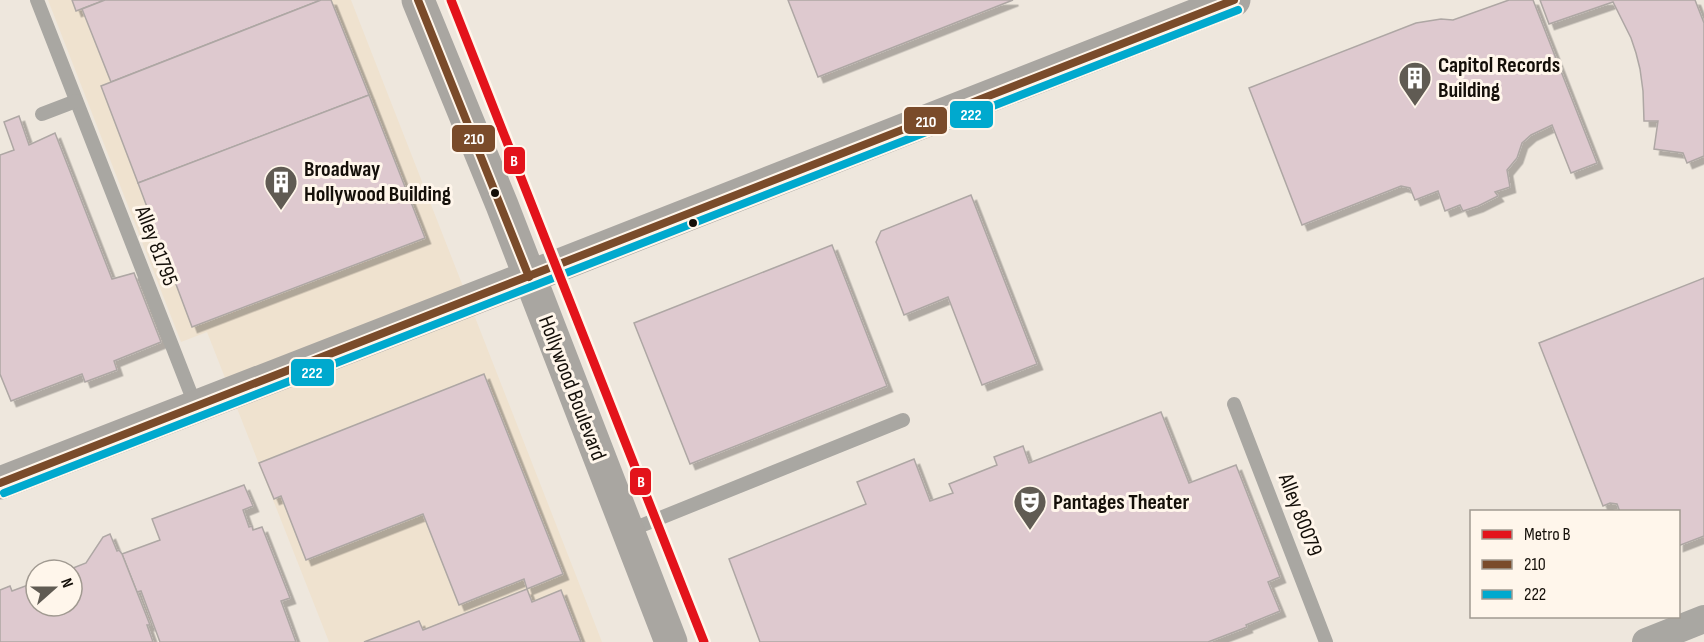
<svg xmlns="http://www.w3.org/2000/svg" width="1704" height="642" viewBox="0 0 1704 642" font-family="'Sofia Sans Condensed',sans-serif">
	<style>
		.built { fill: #efe2cf }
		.building { fill: #dec9cf; stroke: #aea7a4; stroke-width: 1.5; filter: url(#shadow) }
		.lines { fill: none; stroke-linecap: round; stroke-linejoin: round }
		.lane { stroke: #a9a7a2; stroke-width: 14 }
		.street { stroke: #a9a7a2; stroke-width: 28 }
		.secondary { stroke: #a9a6a1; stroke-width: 33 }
		.bus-1-casing { stroke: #fff6eb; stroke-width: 12 }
		.bus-2-casing { stroke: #fff6eb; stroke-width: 12 }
		.bus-1 { stroke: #7a4b2a; stroke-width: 8 }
		.bus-2 { stroke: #00a9ce; stroke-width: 8 }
		.metro-1-casing { stroke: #fff6eb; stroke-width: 14 }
		.metro-1 { stroke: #e3131b; stroke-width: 9 }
		.bus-dot { fill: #140f09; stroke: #fff6eb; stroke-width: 2 }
		.labels { text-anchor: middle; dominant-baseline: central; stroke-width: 6; stroke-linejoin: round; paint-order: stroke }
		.poi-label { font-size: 22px; font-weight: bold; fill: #140f09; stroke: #fff6eb; text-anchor: start }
		.street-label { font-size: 22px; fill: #140f09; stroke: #fff6eb }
		.line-badge { stroke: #fff6eb; stroke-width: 2 }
		.badge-label { font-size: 16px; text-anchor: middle; font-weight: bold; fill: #fff }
	</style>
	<defs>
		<filter id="shadow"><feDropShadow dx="5.5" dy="5.5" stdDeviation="0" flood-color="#0004"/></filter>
	</defs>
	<rect width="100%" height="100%" fill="#eee7dd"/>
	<path class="built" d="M48 0H351L602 642H329L207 332 181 342Z"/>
	<g class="building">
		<path d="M72 0H105L76 11Z"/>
		<path d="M105 0H321L111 82 82 9Z"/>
		<path d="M321 0H331L369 95 138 183 101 86Z"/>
		<path d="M788 0H1013L818 77Z"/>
		<path d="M1509 0H1533L1597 163 1571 173 1552 125 1531 135 1522 143 1517 158 1507 170 1510 187 1495 192 1498 196 1478 206 1463 211 1460 205 1445 211 1438 191 1415 200 1410 188 1401 186 1302 225 1249 88 1416 23 1441 19 1453 20Z"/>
		<path d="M1540 0H1695L1704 23V156L1687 163 1683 153 1654 149 1658 121H1644L1643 91 1640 69 1636 53 1631 38 1613 2 1549 24Z"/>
		<path d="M369 95 425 238 192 327 138 183Z"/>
		<path d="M19 116 29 145 55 133 112 279 134 273 161 342 114 361 117 370 85 382 82 374 11 401 0 374V155L14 150 4 122Z"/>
		<path d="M971 195 1037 364 982 385 948 297 904 315 876 242 881 231Z"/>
		<path d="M832 245 887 386 690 464 634 323Z"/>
		<path d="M1704 278V536L1678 546V512H1620L1617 504 1610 503 1603 506 1539 343Z"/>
		<path d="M484 374 563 574 527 589 524 579 459 605 423 514 306 560 281 496 274 499 259 463Z"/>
		<path d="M1161 412 1189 483 1236 465 1280 577 1268 582 1280 611 1246 625 1247 627 1208 642H760L729 559 866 504 857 482 914 459 930 501 953 493 949 484 997 465 994 457 1023 446 1029 463Z"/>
		<path d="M244 485 253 506 243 510 249 527 252 526 253 530 262 527 290 598 281 601 296 642H160L141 591 137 592 122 554 160 540 152 519Z"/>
		<path d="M110 534 117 551 119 550 122 554 150 625H147L153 642H0V590L10 586 12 591 36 582V606H72V570H68L86 563 103 537Z"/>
		<path d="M527 589 532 602 561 590 581 642H364L419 621 423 630Z"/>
	</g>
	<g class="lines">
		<g class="lane">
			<path d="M37 0 196 407"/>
			<path d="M42 114 76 101"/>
			<path d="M1234 404 1326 642"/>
			<path d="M628 531 903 420"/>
		</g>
		<path class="street" d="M1646 642 1704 619"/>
		<g class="secondary">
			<path d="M418 0 502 205 671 642"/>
			<path d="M0 483 529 277 1234 0"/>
		</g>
		<defs>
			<g id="bus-1">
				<path d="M418 0 529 277"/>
				<path d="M0 483 1234 0"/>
			</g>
			<path id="bus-2" d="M4 493 1238 10"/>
		</defs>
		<use href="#bus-1" class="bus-1-casing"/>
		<use href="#bus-2" class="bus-2-casing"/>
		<use href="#bus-1" class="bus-1"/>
		<use href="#bus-2" class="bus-2"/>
		<defs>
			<path id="metro-1" d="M451 0 704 642"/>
		</defs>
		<use href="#metro-1" class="metro-1-casing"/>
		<use href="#metro-1" class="metro-1"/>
	</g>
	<defs>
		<symbol id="building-pin" viewBox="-11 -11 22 30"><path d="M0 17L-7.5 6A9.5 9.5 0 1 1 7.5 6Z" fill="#605b53" stroke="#fff6eb"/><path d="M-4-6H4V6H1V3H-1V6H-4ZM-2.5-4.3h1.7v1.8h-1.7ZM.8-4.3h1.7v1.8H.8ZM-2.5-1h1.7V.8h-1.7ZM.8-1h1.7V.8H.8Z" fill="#fff"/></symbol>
		<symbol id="theatre-pin" viewBox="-11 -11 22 30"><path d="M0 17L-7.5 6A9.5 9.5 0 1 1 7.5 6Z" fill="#605b53" stroke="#fff6eb"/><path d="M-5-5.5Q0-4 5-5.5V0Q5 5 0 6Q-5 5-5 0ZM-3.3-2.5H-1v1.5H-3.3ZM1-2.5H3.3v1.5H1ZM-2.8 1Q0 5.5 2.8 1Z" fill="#fff"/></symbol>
	</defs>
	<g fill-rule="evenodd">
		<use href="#building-pin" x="1396" y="59" width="38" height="52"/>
		<use href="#building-pin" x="262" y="163" width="38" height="52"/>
		<use href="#theatre-pin" x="1011" y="483" width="38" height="52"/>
	</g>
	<g class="bus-dot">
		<circle cx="495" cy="193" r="5"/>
		<circle cx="693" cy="223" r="5"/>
	</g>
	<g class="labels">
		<g class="poi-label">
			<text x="1438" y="65">Capitol Records<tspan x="1438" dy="25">Building</tspan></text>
			<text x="304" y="169">Broadway<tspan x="304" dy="25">Hollywood Building</tspan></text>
			<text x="1053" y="502">Pantages Theater</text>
		</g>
		<g class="street-label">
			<text transform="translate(156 246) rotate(69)">Alley 81795</text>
			<text transform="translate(572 388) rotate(69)">Hollywood Boulevard</text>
			<text transform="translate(1300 515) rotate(69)">Alley 80079</text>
		</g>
	</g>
	<g class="line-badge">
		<rect x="949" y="100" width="45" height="29" rx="6" fill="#00a9ce"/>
		<rect x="903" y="106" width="45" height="29" rx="6" fill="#7a4b2a"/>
		<rect x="451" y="124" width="45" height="29" rx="6" fill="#7a4b2a"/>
		<rect x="503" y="146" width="23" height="29" rx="6" fill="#e3131b"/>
		<rect x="290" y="358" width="45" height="29" rx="6" fill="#00a9ce"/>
		<rect x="629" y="467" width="23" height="29" rx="6" fill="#e3131b"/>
	</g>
	<g class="badge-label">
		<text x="971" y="120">222</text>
		<text x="926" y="127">210</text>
		<text x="474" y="144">210</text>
		<text x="514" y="166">B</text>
		<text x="312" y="378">222</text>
		<text x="641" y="487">B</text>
	</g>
	<rect x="1470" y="510" width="210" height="108" fill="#fff6eb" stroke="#a19a91" stroke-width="1.5"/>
	<rect x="1482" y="530" width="30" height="9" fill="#e3131b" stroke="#a19a91" stroke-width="1.5"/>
	<text x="1524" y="540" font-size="18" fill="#140f09">Metro B</text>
	<rect x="1482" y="560" width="30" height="9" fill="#7a4b2a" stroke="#a19a91" stroke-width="1.5"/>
	<text x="1524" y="570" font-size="18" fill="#140f09">210</text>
	<rect x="1482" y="590" width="30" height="9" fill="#00a9ce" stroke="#a19a91" stroke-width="1.5"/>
	<text x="1524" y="600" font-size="18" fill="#140f09">222</text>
	<g transform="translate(54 588) rotate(69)"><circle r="28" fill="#fff6eb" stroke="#a19a91" stroke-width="1.5"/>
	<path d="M0-4.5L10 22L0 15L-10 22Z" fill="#605b53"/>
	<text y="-9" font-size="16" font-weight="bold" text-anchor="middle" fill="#140f09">N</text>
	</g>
</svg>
